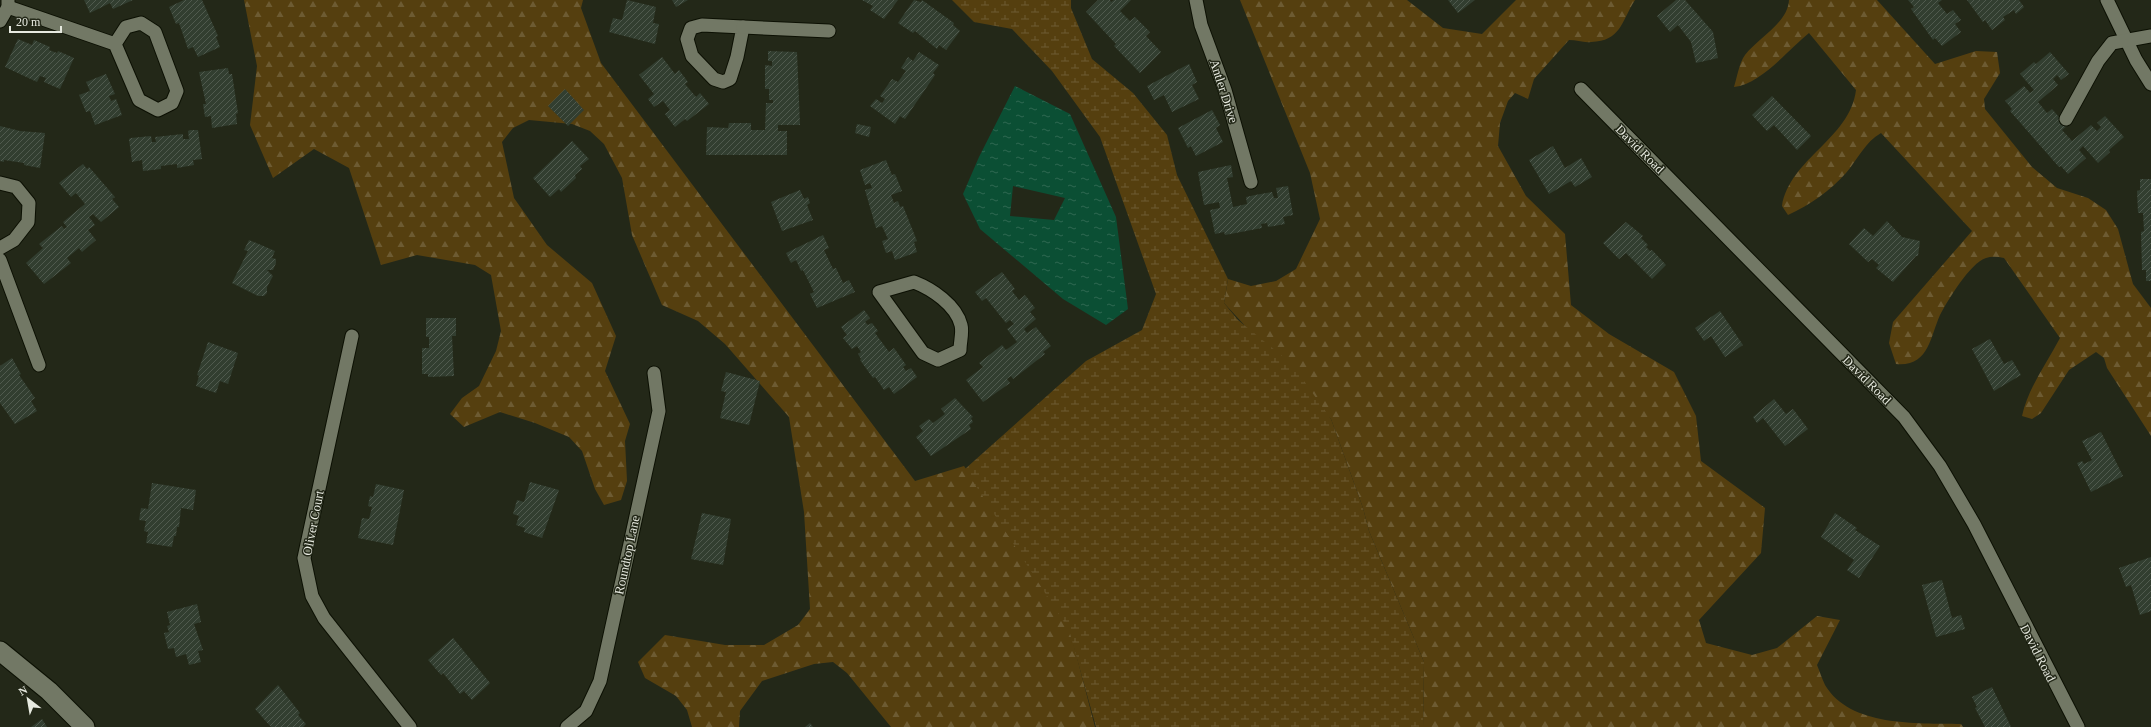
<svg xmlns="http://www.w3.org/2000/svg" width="2151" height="727" viewBox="0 0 2151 727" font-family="Georgia,serif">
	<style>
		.forest { fill: url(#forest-firs) }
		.wetland { fill: url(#wetland-marsh) }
		.water { fill: url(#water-ripples); fill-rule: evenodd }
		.building { fill: url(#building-hatch) }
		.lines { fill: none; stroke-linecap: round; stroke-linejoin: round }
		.street-casing { stroke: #0c1003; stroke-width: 15 }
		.secondary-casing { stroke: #0c1003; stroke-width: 21 }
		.street { stroke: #727865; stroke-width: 13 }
		.secondary { stroke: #727865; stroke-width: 19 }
		.labels { text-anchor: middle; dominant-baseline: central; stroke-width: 3; stroke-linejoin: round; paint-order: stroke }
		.street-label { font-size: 13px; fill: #e7eae0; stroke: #232818 }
	</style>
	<defs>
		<pattern id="forest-firs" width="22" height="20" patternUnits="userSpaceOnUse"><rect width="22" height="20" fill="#553f0f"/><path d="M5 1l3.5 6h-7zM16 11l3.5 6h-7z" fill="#6d5b32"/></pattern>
		<pattern id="wetland-marsh" width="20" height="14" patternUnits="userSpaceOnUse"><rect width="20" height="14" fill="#553f0f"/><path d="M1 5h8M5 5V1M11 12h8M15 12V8" fill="none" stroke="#6d5b32"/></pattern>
		<pattern id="water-ripples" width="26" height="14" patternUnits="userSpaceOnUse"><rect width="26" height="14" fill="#0b4f34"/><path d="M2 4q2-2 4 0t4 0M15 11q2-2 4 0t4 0" fill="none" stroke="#2f6851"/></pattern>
		<pattern id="building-hatch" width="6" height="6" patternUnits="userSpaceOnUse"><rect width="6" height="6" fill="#323e30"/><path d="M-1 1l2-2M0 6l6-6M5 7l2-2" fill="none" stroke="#505a4e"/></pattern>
	</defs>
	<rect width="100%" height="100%" fill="#232818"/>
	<g class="forest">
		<path d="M244 0H583L581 8 601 63 915 481 964 466 1067 619 1095 727H891L847 673 833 662 814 664 762 681 740 711 739 727H692L687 710 676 696 645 678 638 662 665 635 725 645H764L798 625 810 609 804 512 789 417 725 344 698 321 662 305 632 235 622 178 604 144 590 131 572 124 529 120 513 128 502 142 514 198 547 245 592 283 616 336 605 371 630 424 625 441 627 481 621 500 604 505 595 489 582 451 569 437 535 423 500 412 464 427 450 414 462 398 479 386 496 351 501 331 491 275 475 265 417 255 381 265 349 168 314 149 273 178 250 125 257 66Z"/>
		<path d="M1240 0H1407L1443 28 1482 34 1516 0H1635C1621 22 1621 41 1591 42 1584 43 1577 40 1569 40L1534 79 1528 99 1515 93 1508 101 1500 123 1498 146 1526 196 1565 234 1571 305 1609 334 1674 372 1696 416 1701 461 1765 508 1761 553 1699 620 1706 643 1752 655 1777 648 1817 616 1840 620 1817 665C1820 672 1822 679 1825 685 1850 727 1916 723 1961 724L1963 727H1423L1424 662 1369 531 1363 508 1331 419 1224 303 1228 279 1251 286 1276 281 1296 269 1320 219 1310 173Z"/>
		<path d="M1789 0H1877L1935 64 1976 51 1997 52 2000 73 1984 99 1985 109 2032 167 2057 188 2088 198 2106 210 2118 229 2133 284 2151 308V436L2107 368 2104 358 2096 352 2069 370 2041 413 2032 419 2022 416C2028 388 2047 363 2060 338L2004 258C1998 257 1992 256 1986 258 1970 263 1948 300 1940 315 1930 337 1929 367 1896 364L1889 343 1893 322 1972 231 1881 133C1865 142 1858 159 1846 173 1830 191 1810 205 1788 215L1782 206C1790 158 1850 139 1856 90L1809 33C1788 50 1761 84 1734 87 1737 78 1739 63 1745 55 1758 38 1788 23 1789 0Z"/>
	</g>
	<path class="wetland" d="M952 0H1071V8L1092 59 1133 93 1167 135 1177 175 1228 279 1224 303 1238 320 1292 364 1331 419 1363 508 1369 531 1424 662 1423 727H1096L1069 630 965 469 1086 361 1142 330 1156 294 1100 137 1052 71 1012 29 974 22Z"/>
	<path class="water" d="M1015 86 1070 114 1116 217 1128 309 1106 325 1063 299 980 229 963 194 979 157ZM1013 186 1065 198 1054 220 1010 216Z"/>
	<g class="building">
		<path d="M84 0H133L113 9 110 3 90 13Z"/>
		<path d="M184 0H202L218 36 216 37 220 47 198 57 193 47 188 49 179 23 176 24 169 7Z"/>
		<path d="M627 0 656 7 653 23 659 24 655 44 609 32 613 18 622 20Z"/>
		<path d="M672 0H688L676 7Z"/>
		<path d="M862 0H898L884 19 870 10 873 6Z"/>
		<path d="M914 0 921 2 922 0 954 23 953 25 960 31 946 50 939 45 937 49 915 31 913 33 898 23Z"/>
		<path d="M1098 0H1110L1111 2 1114 0H1131L1120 11 1130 21 1135 17 1150 32 1146 36 1161 52 1140 73 1114 46 1116 44 1086 12Z"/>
		<path d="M1448 0H1475L1458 13Z"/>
		<path d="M1676 0H1685L1713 32 1718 58 1696 63 1691 42 1678 25 1670 32 1657 16Z"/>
		<path d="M1908 0H1942L1938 3 1947 14 1953 10 1961 20 1955 24 1961 32 1942 46 1935 38 1933 40 1911 9 1914 7Z"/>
		<path d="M1967 0H2019L2024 7 2016 14 2014 10 2003 17 2005 20 1992 30 1985 20 1983 22Z"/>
		<path d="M18 39 32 45 34 40 50 47 49 50 57 53 58 51 74 58 60 89 44 82 46 78 40 76 37 82 5 67Z"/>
		<path d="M768 51 797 52 800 125H778V131H787V155H706L707 127 728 128 729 123H751V130H765L766 103H773V100H769V89H765V65L772 66V61H768Z"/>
		<path d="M919 52 939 65 933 73 935 75 905 119 900 116 895 124 870 106 876 99 882 103 885 99 880 96 892 79 898 82 906 71 901 68 908 57 913 61Z"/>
		<path d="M2050 52 2069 74 2061 80 2057 75 2053 79 2058 85 2038 102 2047 113 2052 109 2067 126 2062 130 2072 141 2091 125 2097 131 2101 127 2097 123 2105 116 2124 137 2109 150 2110 152 2098 163 2083 146 2079 150 2086 158 2068 174 2061 166 2059 167 2010 111 2012 109 2005 101 2024 86 2030 93 2034 90 2020 74 2034 62 2036 64Z"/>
		<path d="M662 57 675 74 679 70 688 82 685 84 696 97 700 93 709 104 687 121 685 119 675 127 665 114 670 110 663 101 654 107 648 99 654 94 639 75Z"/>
		<path d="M1189 64 1197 82 1192 85 1199 99 1172 112 1164 95 1154 100 1147 86Z"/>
		<path d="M228 68 229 74H232L238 113 236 114 237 124 212 128 211 116 205 117 203 104H206L199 72Z"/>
		<path d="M106 74 115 94 109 96 111 101 116 99 122 115 95 125 90 111 86 112 79 95 90 91 86 82Z"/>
		<path d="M565 89 584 110 568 126 548 106Z"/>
		<path d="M1772 96 1811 136 1797 150 1774 125 1767 131 1752 115Z"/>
		<path d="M1212 110 1220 125 1216 128 1223 142 1196 156 1191 146 1188 148 1178 128Z"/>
		<path d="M857 124 871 127 869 137 855 133Z"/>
		<path d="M0 126 20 131 45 133 40 168 24 165V163L4 160V162L0 161Z"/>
		<path d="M190 130H198L202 159 193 160 194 165 177 168V164L161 166V169L143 171 142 160 132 162 129 139 131 138 151 136 152 142H156L155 137 183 134V139H189L188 131Z"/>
		<path d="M572 141 589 159 580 166 582 169 575 175 576 178 561 192 559 189 550 197 533 178Z"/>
		<path d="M1553 146 1565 168 1581 158 1592 177 1575 187 1571 181 1549 194 1529 160Z"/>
		<path d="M886 160 892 175 895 174 902 191 891 195 894 203 898 201 900 207 903 206 917 241 914 242 917 252 895 260 892 251 886 253 882 241 888 239 882 226 876 228 865 190 872 188 870 183 865 185 860 170Z"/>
		<path d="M83 164 87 169 89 167 115 197 112 199 119 207 101 222 93 214 89 217 95 225 88 230 96 240 82 252 79 248 67 258 71 263 44 284 26 263 43 248 39 244 62 226 64 229 67 227 63 222 85 204 76 193 71 197 59 183Z"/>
		<path d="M1231 165 1233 177 1227 178 1233 207 1247 204 1246 197 1255 195 1272 192 1274 198H1278L1276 188 1288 186 1293 215 1283 217 1285 224 1268 227 1267 223 1261 224 1262 228 1225 235 1224 232 1215 234 1210 210 1220 208 1219 202 1204 205 1198 172Z"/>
		<path d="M2140 179H2151V281H2146V270H2142L2141 232 2144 231 2143 213H2138L2137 191 2140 190Z"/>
		<path d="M800 190 804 199 808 197 810 203 807 205 813 220 782 231 771 202Z"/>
		<path d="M1887 221 1902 237 1920 241 1918 256H1916L1893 282 1876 268 1879 265 1872 259 1868 262 1849 244 1864 228 1873 236Z"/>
		<path d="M1626 222 1643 236 1641 238 1648 245 1646 247 1650 251 1652 250 1666 265 1652 279 1626 253 1619 259 1603 243Z"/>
		<path d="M823 235 829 248 824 250 833 269 836 268 843 283 849 280 855 292 817 308 810 294 814 292 803 270 801 271 796 260 791 263 786 253Z"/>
		<path d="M249 240 275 251 272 258 276 259V263L273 270H267L273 276 267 287V293L264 296H258L232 283 248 251 244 250Z"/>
		<path d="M1002 272 1015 289 1012 291 1019 300 1025 295 1035 308 1030 312 1036 319 1024 329 1027 333 1036 327 1051 346 1043 352 1045 354 1013 379 1011 376 1007 379 1010 383 983 402 966 380 983 367 979 363 1002 345 1006 350 1017 342 1007 329 1014 324 1010 320 1006 323 986 298 982 301 975 292Z"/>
		<path d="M864 310 870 318 865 322 868 325 872 323 878 331 875 333 889 352 894 348 906 365 903 367 906 371 911 368 917 377 894 394 889 387 884 390 875 377 873 378 860 360 861 359 858 354 861 352 857 346 852 349 843 338 847 335 841 327Z"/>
		<path d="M1720 311 1743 345 1725 357 1711 336 1704 341 1695 328Z"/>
		<path d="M426 318H456V336H452L454 376 428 377V374H422V348H429V337H426Z"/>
		<path d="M1990 339 2004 364 2012 360 2021 375 1994 391 1972 349Z"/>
		<path d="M208 342 238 353 228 384 220 381 216 393 196 386 199 376 197 375Z"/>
		<path d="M12 358 21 374 19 375 35 398 31 401 37 411 15 424 0 403V366Z"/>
		<path d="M726 372 760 381 749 425 720 418 726 392 721 391Z"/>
		<path d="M955 398 973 417 971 418 973 422 969 425 971 429 931 456 916 437 923 431 919 426 929 419 933 423 945 414 941 409Z"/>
		<path d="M1774 399 1786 414 1793 409 1808 429 1785 446 1763 418 1757 423 1753 417Z"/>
		<path d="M2101 432 2123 476 2091 492 2077 463 2082 461 2084 464 2092 460 2082 441Z"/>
		<path d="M530 482 559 490 542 538 524 532 525 528 516 525 519 516 513 514 517 500 524 502Z"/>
		<path d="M152 483 196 490 193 510 181 508 179 527H177L176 536H174L172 547 146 543 148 532 144 531 146 521 139 520 141 508 148 509Z"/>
		<path d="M376 484 404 490 393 545 358 538 362 518 369 519 372 507 368 506 370 496 373 497Z"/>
		<path d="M702 513 731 519 723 565 691 559Z"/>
		<path d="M1835 513 1857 528 1855 530 1880 546 1859 578 1847 570 1854 560 1821 537Z"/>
		<path d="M2151 557V611L2140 615 2131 585 2126 587 2119 568Z"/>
		<path d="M1942 580 1952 618 1961 615 1965 629 1936 637 1922 585Z"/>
		<path d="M197 604 201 622 194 624 203 650 198 651 201 662 189 665 186 654 176 657 174 648 168 649 164 633 169 632 167 626 170 625 167 612Z"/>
		<path d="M453 638 490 683 472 700 464 691 460 694 443 673 441 675 428 660Z"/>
		<path d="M278 685 300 713 298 715 306 724 303 727H271L255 709Z"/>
		<path d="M1992 687 2011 727H1985L1975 708 1977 707 1972 697Z"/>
		<path d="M42 719 47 727H31Z"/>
		<path d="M810 723 813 727H805Z"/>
	</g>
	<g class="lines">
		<defs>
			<g id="street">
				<path d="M1196 0 1201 25 1225 90 1251 182"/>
				<path d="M2107 0 2136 60 2151 84"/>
				<path d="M8 7 115 44 139 100 158 110 172 103 177 91 155 32 141 23 126 27 115 44"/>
				<path d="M0 21 8 7V0"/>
				<path d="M702 25 743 27 737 57 730 79 723 82 714 79 692 56 687 39 691 28Z"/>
				<path d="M743 27 829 31"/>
				<path d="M1581 89 1904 417 1940 466 1974 524 2078 727"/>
				<path d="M2066 119 2098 61 2112 43 2151 36"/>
				<path d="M0 183 16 187 29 203 28 222 14 240 0 248"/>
				<path d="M0 260 39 365"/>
				<path d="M914 282C932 289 956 305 961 325 963 332 960 342 960 350L938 360 923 353 879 292Z"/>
				<path d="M352 336 304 558 312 596 324 618 410 727"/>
				<path d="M567 727 586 711 600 681 659 411 654 373"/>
			</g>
			<path id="secondary" d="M0 651 49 691 85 727"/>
		</defs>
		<use href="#street" class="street-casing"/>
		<use href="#secondary" class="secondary-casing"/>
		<use href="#street" class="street"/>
		<use href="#secondary" class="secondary"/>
	</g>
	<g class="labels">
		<g class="street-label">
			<text transform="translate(1224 91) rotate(72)">Antler Drive</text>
			<text transform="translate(1640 149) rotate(45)">David Road</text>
			<text transform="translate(1867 380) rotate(45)">David Road</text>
			<text transform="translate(313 523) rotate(-79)">Oliver Court</text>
			<text transform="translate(627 555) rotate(-78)">Roundtop Lane</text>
			<text transform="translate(2038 653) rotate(63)">David Road</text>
		</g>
	</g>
	<g transform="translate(28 699) rotate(329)" stroke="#232818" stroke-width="3" paint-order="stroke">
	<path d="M0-3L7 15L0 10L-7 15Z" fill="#e7eae0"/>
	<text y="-6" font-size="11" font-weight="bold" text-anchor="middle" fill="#e7eae0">N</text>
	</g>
	<path d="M10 26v6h51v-6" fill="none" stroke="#e7eae0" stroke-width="2"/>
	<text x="16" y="26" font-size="12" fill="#e7eae0" stroke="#232818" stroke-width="3" paint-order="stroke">20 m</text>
</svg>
